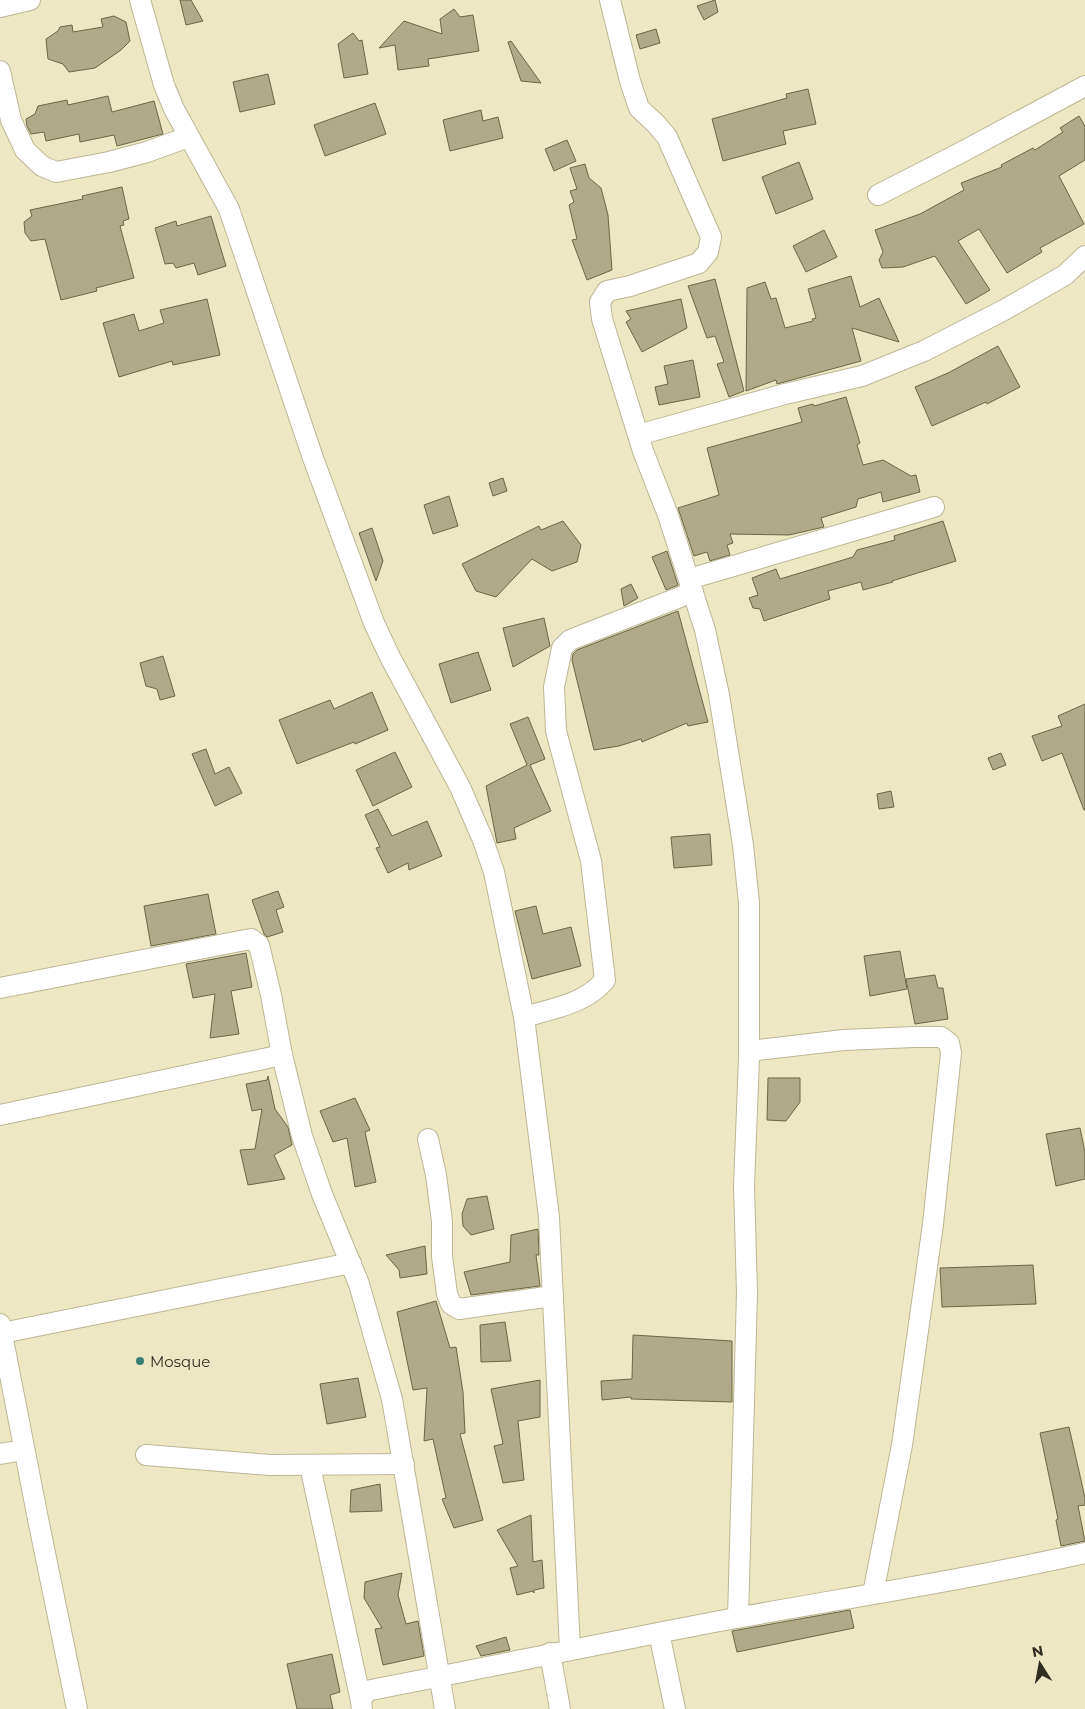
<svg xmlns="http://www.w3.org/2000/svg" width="1085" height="1709" viewBox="0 0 1085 1709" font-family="Montserrat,sans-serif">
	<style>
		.building { fill: #b0aa88; stroke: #6b6646 }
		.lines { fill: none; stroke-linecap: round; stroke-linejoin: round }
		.minor-casing { stroke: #bcb694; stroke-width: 22 }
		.minor { stroke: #fff; stroke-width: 20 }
		.poi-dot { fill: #397f78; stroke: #ede7c3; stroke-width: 2 }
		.labels { text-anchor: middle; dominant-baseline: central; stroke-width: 4.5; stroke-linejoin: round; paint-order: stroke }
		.poi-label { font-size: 15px; fill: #312e21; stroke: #ede7c3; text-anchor: start }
	</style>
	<rect width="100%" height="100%" fill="#ede7c3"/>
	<g class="building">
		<path d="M180 0H191L203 21 186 25Z"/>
		<path d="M715 0 718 12 704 20 697 6Z"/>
		<path d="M454 9 460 17 473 15 479 51 428 59 429 66 398 70 395 45 379 48 404 21 442 34 440 19Z"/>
		<path d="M114 16 126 22 130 41 121 50 95 68 69 72 63 64 48 59 46 39 58 31 60 27 72 25 73 32 103 27 101 19Z"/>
		<path d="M656 29 660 43 640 49 636 35Z"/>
		<path d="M353 33 359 41 362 40 368 74 344 78 338 44Z"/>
		<path d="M511 41 541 83 521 81 508 42Z"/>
		<path d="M268 74 275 104 240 112 233 82Z"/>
		<path d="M808 89 816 124 783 131 786 144 723 161 712 119 787 98 786 94Z"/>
		<path d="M108 96 112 112 154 101 163 134 117 146 114 135 80 142 79 134 46 141 44 132 31 134 27 126 26 119 35 114 38 106 67 100 68 105Z"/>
		<path d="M375 103 386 134 325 156 314 125Z"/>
		<path d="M481 110 483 121 498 117 503 138 450 151 443 120Z"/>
		<path d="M1079 116 1085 126V160L1059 176 1084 224 1040 248 1042 252 1007 273 979 229 958 241 990 290 966 304 935 256 903 267 882 268 879 260 883 252 875 230 920 214 964 190 961 183 1002 167 1001 165 1033 148 1035 150 1063 132 1060 128Z"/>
		<path d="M567 140 576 161 554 171 545 149Z"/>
		<path d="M799 162 813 199 776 214 762 177Z"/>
		<path d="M585 164 589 178 601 188 608 215 612 270 587 280 572 240 577 239 569 205 574 202 570 191 577 189 570 168Z"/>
		<path d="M122 187 129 219 123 221 124 225 120 226 134 278 96 288 97 291 61 300 45 239 31 241 25 233 24 222 32 216 30 210 83 199 82 196Z"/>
		<path d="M211 216 226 266 198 275 194 263 176 268 173 263 165 264 155 228 176 221 177 226Z"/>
		<path d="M824 230 837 257 806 272 793 246Z"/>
		<path d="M851 276 860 307 879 298 899 342 852 328 861 361 777 384 776 380 746 391 747 288 765 282 771 299 776 298 785 328 813 321 812 319 816 318 808 289Z"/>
		<path d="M715 279 744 391 729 397 717 364 724 362 715 336 707 338 688 286Z"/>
		<path d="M207 299 220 355 173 365 172 361 119 377 103 323 134 314 139 331 164 323 160 310Z"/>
		<path d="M681 299 687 328 642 352 626 322 631 319 626 311Z"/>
		<path d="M998 346 1020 387 987 404 986 402 932 426 915 387 948 373Z"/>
		<path d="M693 360 700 397 659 405 655 387 668 384 664 366Z"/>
		<path d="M846 397 860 443 857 445 863 465 883 460 911 476 916 475 920 492 883 502 881 492 858 499 856 507 821 518 824 527 789 535 730 534 733 543 727 545 730 555 710 561 707 552 694 556 678 508 719 495 707 448 802 422 798 408 813 404 814 406Z"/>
		<path d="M503 478 507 491 493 496 489 483Z"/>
		<path d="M449 496 458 526 433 534 424 505Z"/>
		<path d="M563 521 581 545 577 562 552 571 532 559 496 597 476 591 462 564 539 526 541 530Z"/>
		<path d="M943 521 956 561 892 581 893 582 863 590 861 582 828 591 830 599 764 621 760 609 753 608 749 598 758 595 752 578 776 569 780 579 853 557 857 550 895 540 894 536Z"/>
		<path d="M372 528 383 561 376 581 359 533Z"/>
		<path d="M667 551 678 585 666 590 652 557Z"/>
		<path d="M631 584 638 598 624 606 621 589Z"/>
		<path d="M678 611 708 722 688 726 687 723 642 742 641 739 619 746 594 750 572 660 573 654 577 650Z"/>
		<path d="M544 618 550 646 513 667 503 628Z"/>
		<path d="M478 652 491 690 451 703 439 664Z"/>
		<path d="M163 656 175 696 160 700 157 689 146 686 140 663Z"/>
		<path d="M372 692 388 730 355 744 354 742 297 764 279 720 330 700 334 709Z"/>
		<path d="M1085 704V810H1084L1062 753 1042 761 1032 736 1062 726 1058 716Z"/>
		<path d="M528 717 545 759 530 765 551 811 514 828 516 839 497 843 486 786 527 765 510 724Z"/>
		<path d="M206 749 215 774 229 767 242 793 215 806 192 754Z"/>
		<path d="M395 752 412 787 373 806 356 770Z"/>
		<path d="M1001 753 1006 765 993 770 988 758Z"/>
		<path d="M891 791 894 807 879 809 877 794Z"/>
		<path d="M378 809 392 836 427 821 442 856 409 870 408 863 388 873 376 848 380 847 365 815Z"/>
		<path d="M710 834 712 865 674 868 671 837Z"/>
		<path d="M278 891 284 907 276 910 283 932 267 937 264 934 252 900Z"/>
		<path d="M208 894 216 934 151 946 144 906Z"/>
		<path d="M536 906 543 934 571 927 581 966 532 979 515 911Z"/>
		<path d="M900 951 907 989 870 996 864 956Z"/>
		<path d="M246 953 252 987 231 991 239 1034 210 1038 215 994 193 998 186 964Z"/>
		<path d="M935 975 938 988H943L948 1019 915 1024 906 979Z"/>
		<path d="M268 1076 275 1109 288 1127 292 1145 274 1155 285 1179 248 1185 240 1150 255 1149 262 1109 252 1111 246 1084 267 1080Z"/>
		<path d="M768 1078H800V1102L786 1121 767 1120Z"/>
		<path d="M355 1098 370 1130 365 1132 376 1182 355 1187 347 1138 333 1142 320 1111Z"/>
		<path d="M1080 1128 1085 1152V1179L1056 1186 1046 1134Z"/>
		<path d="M487 1196 494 1229 471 1235 463 1226 462 1214 467 1199Z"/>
		<path d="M538 1229 539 1255H536L540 1286 471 1295 464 1272 510 1262 511 1235Z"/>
		<path d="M425 1246 427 1274 400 1278 399 1270 386 1255Z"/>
		<path d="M1033 1265 1036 1304 942 1307 940 1268Z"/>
		<path d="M436 1301 450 1348 456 1347 463 1392 465 1433 460 1434 483 1520 454 1528 442 1499 446 1498 433 1439 424 1441 427 1388 413 1390 397 1312Z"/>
		<path d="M505 1322 511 1361 481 1362 480 1325Z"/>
		<path d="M633 1335 732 1341V1402L631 1399V1397L602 1400 601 1381 632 1379Z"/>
		<path d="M358 1378 366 1417 327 1424 320 1384Z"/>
		<path d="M540 1380V1417L518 1421 524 1480 503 1483 494 1446 503 1444 491 1389Z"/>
		<path d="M1069 1427 1085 1498V1505L1078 1506 1085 1541 1061 1546 1056 1520 1058 1519 1040 1433Z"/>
		<path d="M380 1484 382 1511 350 1512 351 1490Z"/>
		<path d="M531 1515 533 1562 542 1560 544 1588 534 1590V1593L533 1591 517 1595 510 1568 518 1566 497 1530Z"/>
		<path d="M402 1573 398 1595 406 1624 418 1621 424 1656 383 1665 375 1629 382 1628 364 1598 365 1582Z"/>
		<path d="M850 1610 854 1628 737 1652 732 1631Z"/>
		<path d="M506 1637 510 1650 481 1656 476 1646Z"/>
		<path d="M332 1654 340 1692 330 1695 333 1709H297L287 1664Z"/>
	</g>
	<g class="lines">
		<defs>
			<g id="minor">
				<path d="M140 0 164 85 174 109 229 209 313 458 374 623 390 657 460 787 483 840 494 872 524 1017 549 1217 570 1649"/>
				<path d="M610 0 630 81 639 108 656 124 667 137 711 237 708 252 699 263 630 286 607 291 600 302 602 319 643 451 668 515 705 630 719 695 743 845 749 903V1058L744 1186 747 1293 738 1618"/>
				<path d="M0 7 30 0"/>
				<path d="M0 71 11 120 25 150 42 166 56 172 109 162 147 152 188 137"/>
				<path d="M878 195 962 152 1085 86"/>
				<path d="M638 435 785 394 862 376 924 351 1004 310 1065 275 1085 256"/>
				<path d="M689 579 934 507"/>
				<path d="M0 988 240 941 251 939 259 945 271 995 282 1055 302 1136 322 1194 359 1284 392 1399 445 1709"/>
				<path d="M524 1017C554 1008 585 1004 605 980L591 861 556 731 554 687 562 648 570 640 693 592"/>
				<path d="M749 1051 844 1040 914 1037H941L949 1043 951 1053 933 1224 902 1445 873 1594"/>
				<path d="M0 1115 282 1055"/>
				<path d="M428 1139 436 1175 442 1221V1256L447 1294 451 1304 459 1309 553 1296"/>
				<path d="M0 1324 39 1524 77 1709"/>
				<path d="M2 1333 351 1263"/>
				<path d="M0 1454 24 1450"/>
				<path d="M146 1455 270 1465 404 1464"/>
				<path d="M310 1466 361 1701"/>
				<path d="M659 1633 675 1709"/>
				<path d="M550 1653 560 1709"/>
				<path d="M362 1709 361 1701 366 1691 381 1688C499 1665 618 1640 736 1618 853 1597 969 1579 1085 1553"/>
			</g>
		</defs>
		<use href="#minor" class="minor-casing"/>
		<use href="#minor" class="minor"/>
	</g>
	<circle class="poi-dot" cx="140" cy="1361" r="5"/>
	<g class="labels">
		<g class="poi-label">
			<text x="150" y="1361">Mosque</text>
		</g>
	</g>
	<g transform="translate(1040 1664) rotate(349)" stroke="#ede7c3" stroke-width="4" paint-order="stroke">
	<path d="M0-4L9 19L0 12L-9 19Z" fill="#312e21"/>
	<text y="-8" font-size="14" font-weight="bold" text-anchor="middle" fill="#312e21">N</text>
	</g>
</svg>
